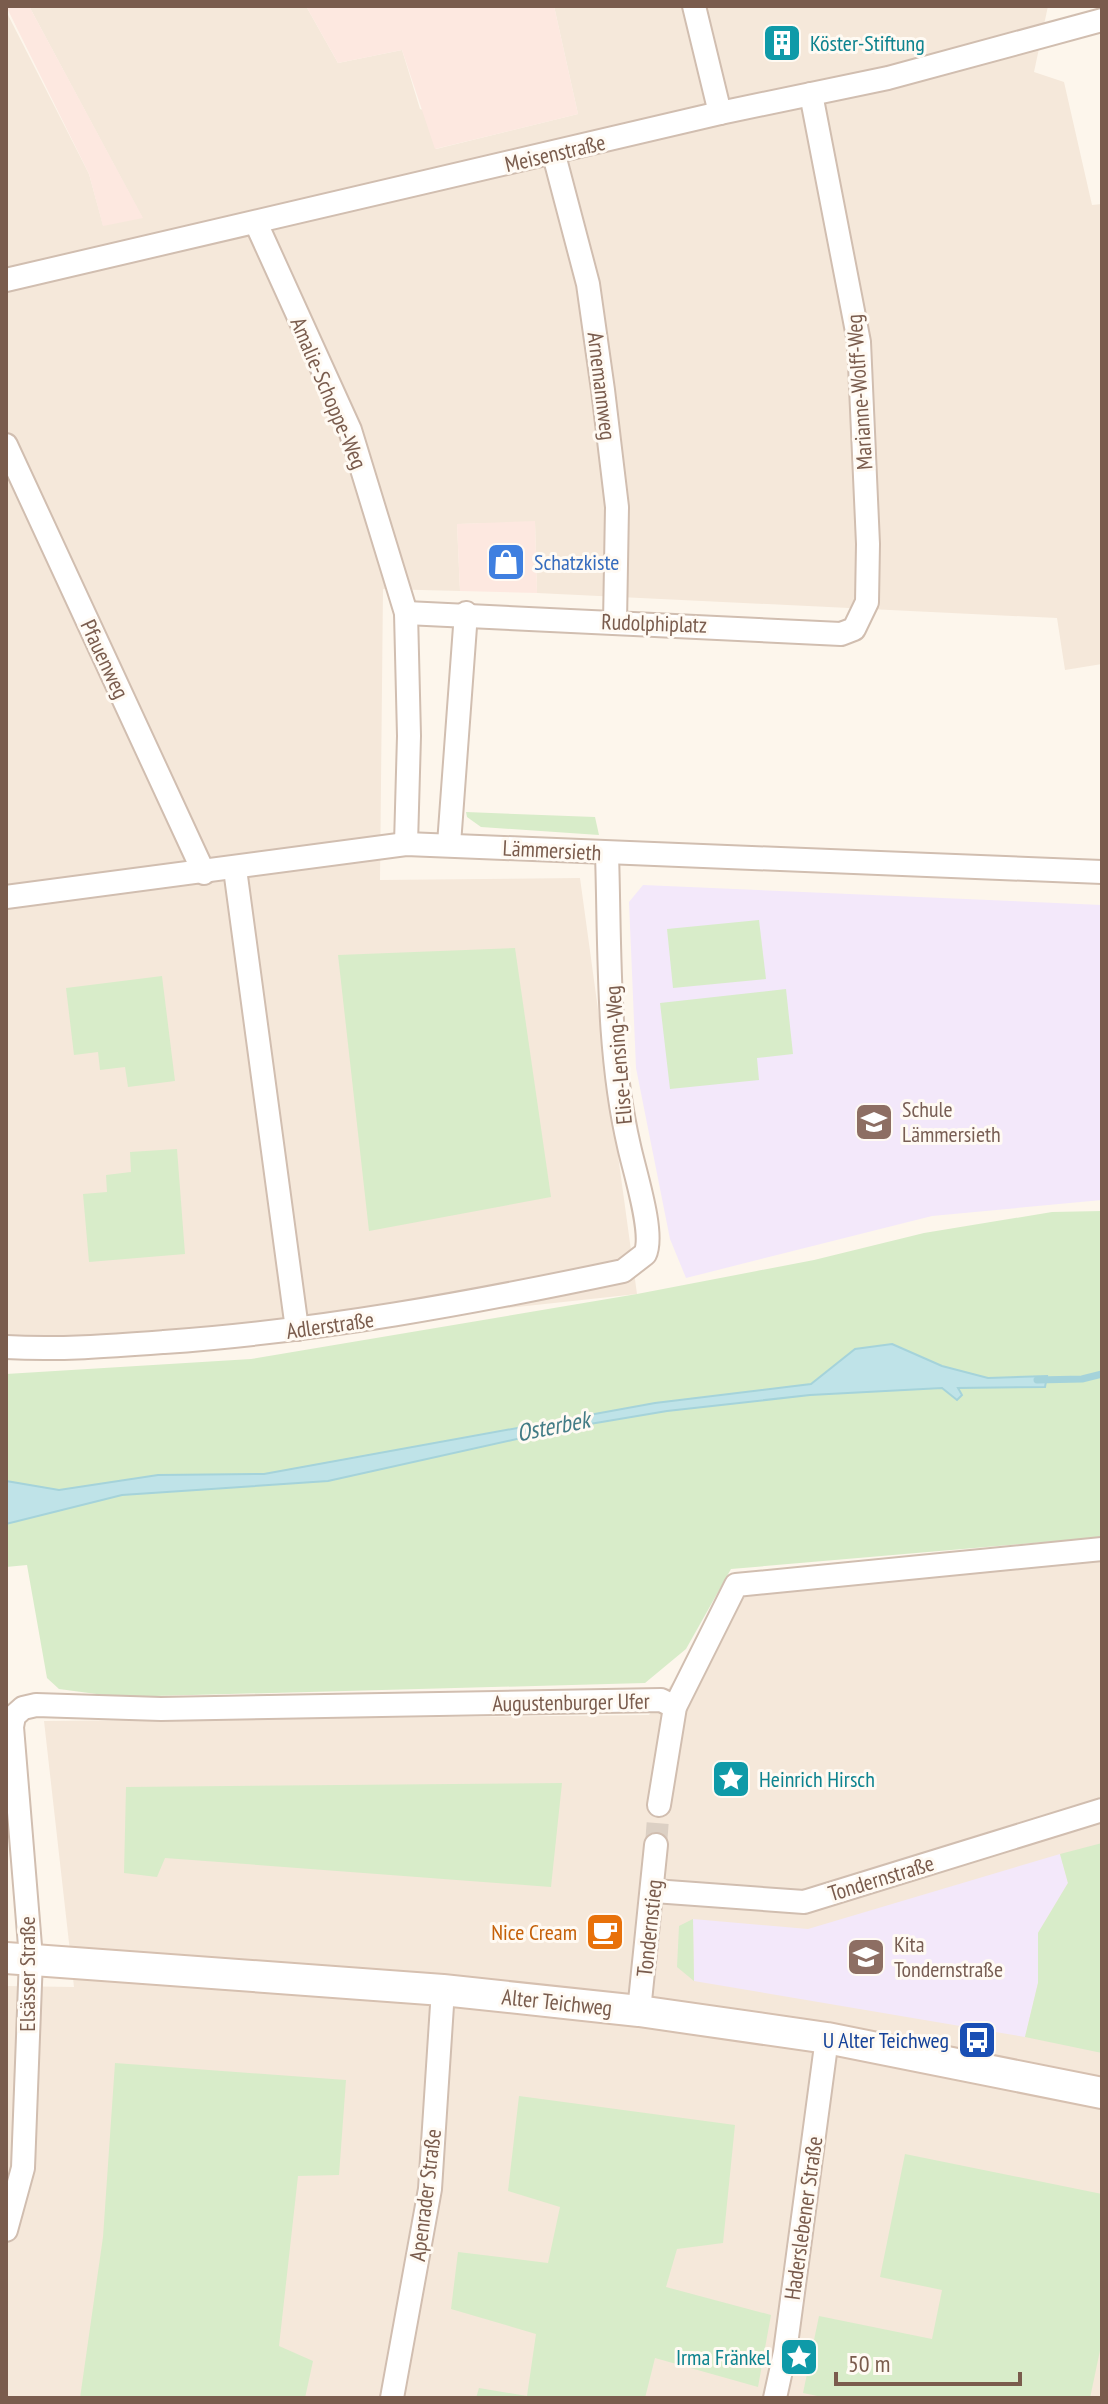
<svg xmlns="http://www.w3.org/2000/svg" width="1108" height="2404" viewBox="0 0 1108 2404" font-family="'PT Sans Narrow',sans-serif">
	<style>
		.residential { fill: #f5e8da }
		.commercial { fill: #fde8e0 }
		.education { fill: #f3e8fa }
		.green { fill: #d8ecc9 }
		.water { fill: #bfe3e8; stroke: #a5d3da; stroke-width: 2 }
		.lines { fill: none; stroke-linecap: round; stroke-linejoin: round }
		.stream { stroke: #a5d3da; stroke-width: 7 }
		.street-tunnel { stroke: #dcd0c4; stroke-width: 22; stroke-dasharray: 22 11; stroke-linecap: butt }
		.street-casing { stroke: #d1beb0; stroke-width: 26 }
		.secondary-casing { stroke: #d6c0b0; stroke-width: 34 }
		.street { stroke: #fff; stroke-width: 22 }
		.secondary { stroke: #fff; stroke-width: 30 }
		.labels { text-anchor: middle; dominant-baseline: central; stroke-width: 6; stroke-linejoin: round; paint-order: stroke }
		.culture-label { font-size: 22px; fill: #0d838f; stroke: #fffaf3; text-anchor: start }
		.street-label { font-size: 22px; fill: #7a5c4d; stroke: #fffaf3 }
		.shop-label { font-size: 22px; fill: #366cbe; stroke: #fffaf3; text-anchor: start }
		.education-label { font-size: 22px; fill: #785e54; stroke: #fffaf3; text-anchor: start }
		.food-label { font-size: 22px; fill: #c56008; stroke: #fffaf3; text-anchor: end }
		.transit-label { font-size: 22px; fill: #164399; stroke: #fffaf3; text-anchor: end }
		.water-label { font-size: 24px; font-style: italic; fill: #437c86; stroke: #fffaf3 }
	</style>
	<rect width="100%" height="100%" fill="#fdf6ec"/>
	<g class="residential">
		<path d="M29 6H306L338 63 402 50 420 109 423 110 436 149 578 114 554 6H1048L1034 72 1064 82 1092 205 1102 204V664L1065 670 1057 618 537 593 535 522 457 524 460 591 383 589 380 880 580 878 637 1294 259 1335H6V11L89 174 103 225 142 217Z"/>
		<path d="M1102 1544V2398H6V1986L74 1987 44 1721 649 1715 753 1573Z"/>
	</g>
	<g class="commercial">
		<path d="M6 6H29L143 218 103 226 89 174Z"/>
		<path d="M306 6H554L578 114 435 149 402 50 338 63Z"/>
		<path d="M535 521 537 593 460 591 457 524Z"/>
	</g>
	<g class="education">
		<path d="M643 885 1102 905V1200L932 1216 686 1278 670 1239 636 1068 629 902Z"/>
		<path d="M1060 1854 1068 1883 1038 1933V1983L1025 2037 694 1981 693 1919 808 1929Z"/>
	</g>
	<g class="green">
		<path d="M466 812 595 817 599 835 481 827 467 817Z"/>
		<path d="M759 920 766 979 673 988 667 929Z"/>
		<path d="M515 948 551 1197 369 1231 338 955Z"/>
		<path d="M162 976 175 1081 128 1087 125 1067 100 1070 98 1052 74 1055 66 988Z"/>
		<path d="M786 989 793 1054 757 1058 759 1080 670 1089 660 1003Z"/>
		<path d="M177 1149 185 1254 89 1262 83 1194 107 1192 106 1175 131 1172 130 1152Z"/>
		<path d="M1102 1211V1537L731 1569 686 1649 645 1683 119 1697 59 1689 47 1678 27 1565 6 1567V1374L251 1359 637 1294 814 1260 924 1233 1052 1212Z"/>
		<path d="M562 1783 551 1887 165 1858 157 1877 124 1873 126 1787Z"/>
		<path d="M1102 1843V2053L1025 2037 1038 1983V1933L1068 1883 1060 1854Z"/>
		<path d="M693 1919 694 1981 677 1967 679 1926Z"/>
		<path d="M115 2063 346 2080 339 2175 298 2176 279 2346 313 2361 305 2398H80L103 2237Z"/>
		<path d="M519 2096 735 2125 723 2243 677 2249 666 2287 771 2315 758 2387 655 2358 645 2398H476L479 2388 527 2396 536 2334 451 2309 458 2252 548 2263 560 2207 508 2191Z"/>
		<path d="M905 2154 1102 2194V2341L1090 2398H827L803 2393 819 2316 932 2339 942 2290 880 2277Z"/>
	</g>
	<path class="water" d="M892 1344 942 1366 988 1378 1047 1376 1045 1387 958 1388 962 1395 957 1400 942 1388 810 1395 667 1411 566 1428 328 1481 122 1495 6 1524V1481L59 1490 158 1475 264 1474 655 1403 811 1384 855 1349Z"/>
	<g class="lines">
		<path class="stream" d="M1037 1380 1082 1379 1102 1374"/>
		<path class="street-tunnel" d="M656 1845 659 1805"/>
		<defs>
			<g id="street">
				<path d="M694 6 720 113"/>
				<path d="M554 155 588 284 603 390 617 507 615 623"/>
				<path d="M256 223 350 430 406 613 409 736 406 844"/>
				<path d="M6 280 720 113 888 78 1102 20"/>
				<path d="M6 445 204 873"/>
				<path d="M406 613 841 634 854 629 867 602 868 544 859 342 811 94"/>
				<path d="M449 844 466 613"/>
				<path d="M235 869 297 1329"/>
				<path d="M6 897 406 844 1102 872"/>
				<path d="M6 1347C59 1350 111 1346 164 1342 320 1331 471 1303 623 1271L645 1254C655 1234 634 1170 629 1146 607 1051 610 951 607 853"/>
				<path d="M659 1805 675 1707 736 1585 1102 1549"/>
				<path d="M654 1891 804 1902 1102 1810"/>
				<path d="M639 2011 656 1845"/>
				<path d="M6 2230 23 2168 31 1958 12 1727 14 1716 23 1708 36 1705 161 1709 661 1700 675 1707"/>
				<path d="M392 2398 430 2189 443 1990"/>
				<path d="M775 2398 785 2352 827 2038"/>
			</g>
			<path id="secondary" d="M6 1958 443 1990 639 2011 827 2038 1102 2093"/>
		</defs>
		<use href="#street" class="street-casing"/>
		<use href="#secondary" class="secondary-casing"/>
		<use href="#street" class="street"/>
		<use href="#secondary" class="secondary"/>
	</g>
	<defs>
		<symbol id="building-square" viewBox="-11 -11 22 22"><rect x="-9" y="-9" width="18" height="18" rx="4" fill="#0f9aa8" stroke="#fffaf3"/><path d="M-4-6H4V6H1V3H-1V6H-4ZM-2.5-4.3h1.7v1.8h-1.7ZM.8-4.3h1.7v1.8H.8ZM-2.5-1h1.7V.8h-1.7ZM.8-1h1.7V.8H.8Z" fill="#fff"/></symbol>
		<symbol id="shop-square" viewBox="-11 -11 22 22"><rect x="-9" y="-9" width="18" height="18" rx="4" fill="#3f7fe0" stroke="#fffaf3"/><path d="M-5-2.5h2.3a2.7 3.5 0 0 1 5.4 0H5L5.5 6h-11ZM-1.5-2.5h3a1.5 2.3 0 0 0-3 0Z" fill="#fff"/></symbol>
		<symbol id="school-square" viewBox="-11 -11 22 22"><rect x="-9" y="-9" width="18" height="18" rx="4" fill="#8d6e63" stroke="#fffaf3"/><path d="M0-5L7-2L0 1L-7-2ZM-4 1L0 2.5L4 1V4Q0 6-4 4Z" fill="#fff"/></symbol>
		<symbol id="sight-square" viewBox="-11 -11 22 22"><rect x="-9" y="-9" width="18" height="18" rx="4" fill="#0f9aa8" stroke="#fffaf3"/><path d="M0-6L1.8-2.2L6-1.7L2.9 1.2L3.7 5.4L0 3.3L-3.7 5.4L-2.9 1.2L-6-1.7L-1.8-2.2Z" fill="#fff"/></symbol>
		<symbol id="cafe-square" viewBox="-11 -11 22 22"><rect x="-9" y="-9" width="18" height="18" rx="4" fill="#e8710a" stroke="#fffaf3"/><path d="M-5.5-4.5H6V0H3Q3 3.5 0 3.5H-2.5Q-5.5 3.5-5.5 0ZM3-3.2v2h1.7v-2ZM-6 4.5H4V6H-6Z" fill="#fff"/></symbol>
		<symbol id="bus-square" viewBox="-11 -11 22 22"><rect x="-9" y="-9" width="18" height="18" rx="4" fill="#1a4fb4" stroke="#fffaf3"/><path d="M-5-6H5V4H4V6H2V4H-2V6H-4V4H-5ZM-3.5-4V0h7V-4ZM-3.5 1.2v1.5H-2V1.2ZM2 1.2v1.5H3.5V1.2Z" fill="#fff"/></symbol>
	</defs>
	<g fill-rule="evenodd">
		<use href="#building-square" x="760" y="21" width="44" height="44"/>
		<use href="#shop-square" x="484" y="540" width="44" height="44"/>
		<use href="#school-square" x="852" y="1100" width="44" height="44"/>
		<use href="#sight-square" x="709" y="1757" width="44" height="44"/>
		<use href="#cafe-square" x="583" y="1910" width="44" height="44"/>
		<use href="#school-square" x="844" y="1935" width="44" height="44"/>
		<use href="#bus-square" x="955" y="2018" width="44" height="44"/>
		<use href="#sight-square" x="777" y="2335" width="44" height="44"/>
	</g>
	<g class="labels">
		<g class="culture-label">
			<text x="810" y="43">Köster-Stiftung</text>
			<text x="759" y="1779">Heinrich Hirsch</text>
			<text x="771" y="2357" text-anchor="end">Irma Fränkel</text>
		</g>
		<g class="street-label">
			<text transform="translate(555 153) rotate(-13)">Meisenstraße</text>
			<text transform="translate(602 386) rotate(83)">Arnemannweg</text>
			<text transform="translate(859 392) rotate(-94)">Marianne-Wolff-Weg</text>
			<text transform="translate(329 393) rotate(67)">Amalie-Schoppe-Weg</text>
			<text transform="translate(654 623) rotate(2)">Rudolphiplatz</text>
			<text transform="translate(105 659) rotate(65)">Pfauenweg</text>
			<text transform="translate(552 850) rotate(3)">Lämmersieth</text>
			<text transform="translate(618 1055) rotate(-95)">Elise-Lensing-Weg</text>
			<text transform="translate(330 1325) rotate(-8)">Adlerstraße</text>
			<text transform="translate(571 1702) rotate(-1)">Augustenburger Ufer</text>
			<text transform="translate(881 1878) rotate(-17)">Tondernstraße</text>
			<text transform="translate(649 1928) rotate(-84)">Tondernstieg</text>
			<text transform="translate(27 1974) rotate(-90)">Elsässer Straße</text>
			<text transform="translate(557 2002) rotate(6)">Alter Teichweg</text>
			<text transform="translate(425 2195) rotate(-83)">Apenrader Straße</text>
			<text transform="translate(803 2218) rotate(-82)">Haderslebener Straße</text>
		</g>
		<g class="shop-label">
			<text x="534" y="562">Schatzkiste</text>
		</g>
		<g class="education-label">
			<text x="902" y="1109">Schule<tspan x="902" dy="25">Lämmersieth</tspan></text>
			<text x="894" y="1944">Kita<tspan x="894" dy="25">Tondernstraße</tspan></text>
		</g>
		<g class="food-label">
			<text x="577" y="1932">Nice Cream</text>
		</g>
		<g class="transit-label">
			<text x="949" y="2040">U Alter Teichweg</text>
		</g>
		<g class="water-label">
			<text transform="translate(553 1426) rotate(-11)">Osterbek</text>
		</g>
	</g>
	<rect width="1108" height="2404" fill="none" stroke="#7a5c4d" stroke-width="16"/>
	<path d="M836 2372v12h184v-12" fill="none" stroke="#7a5c4d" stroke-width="4"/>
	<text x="848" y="2372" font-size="24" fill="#7a5c4d" stroke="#fffaf3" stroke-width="6" paint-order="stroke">50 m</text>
</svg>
